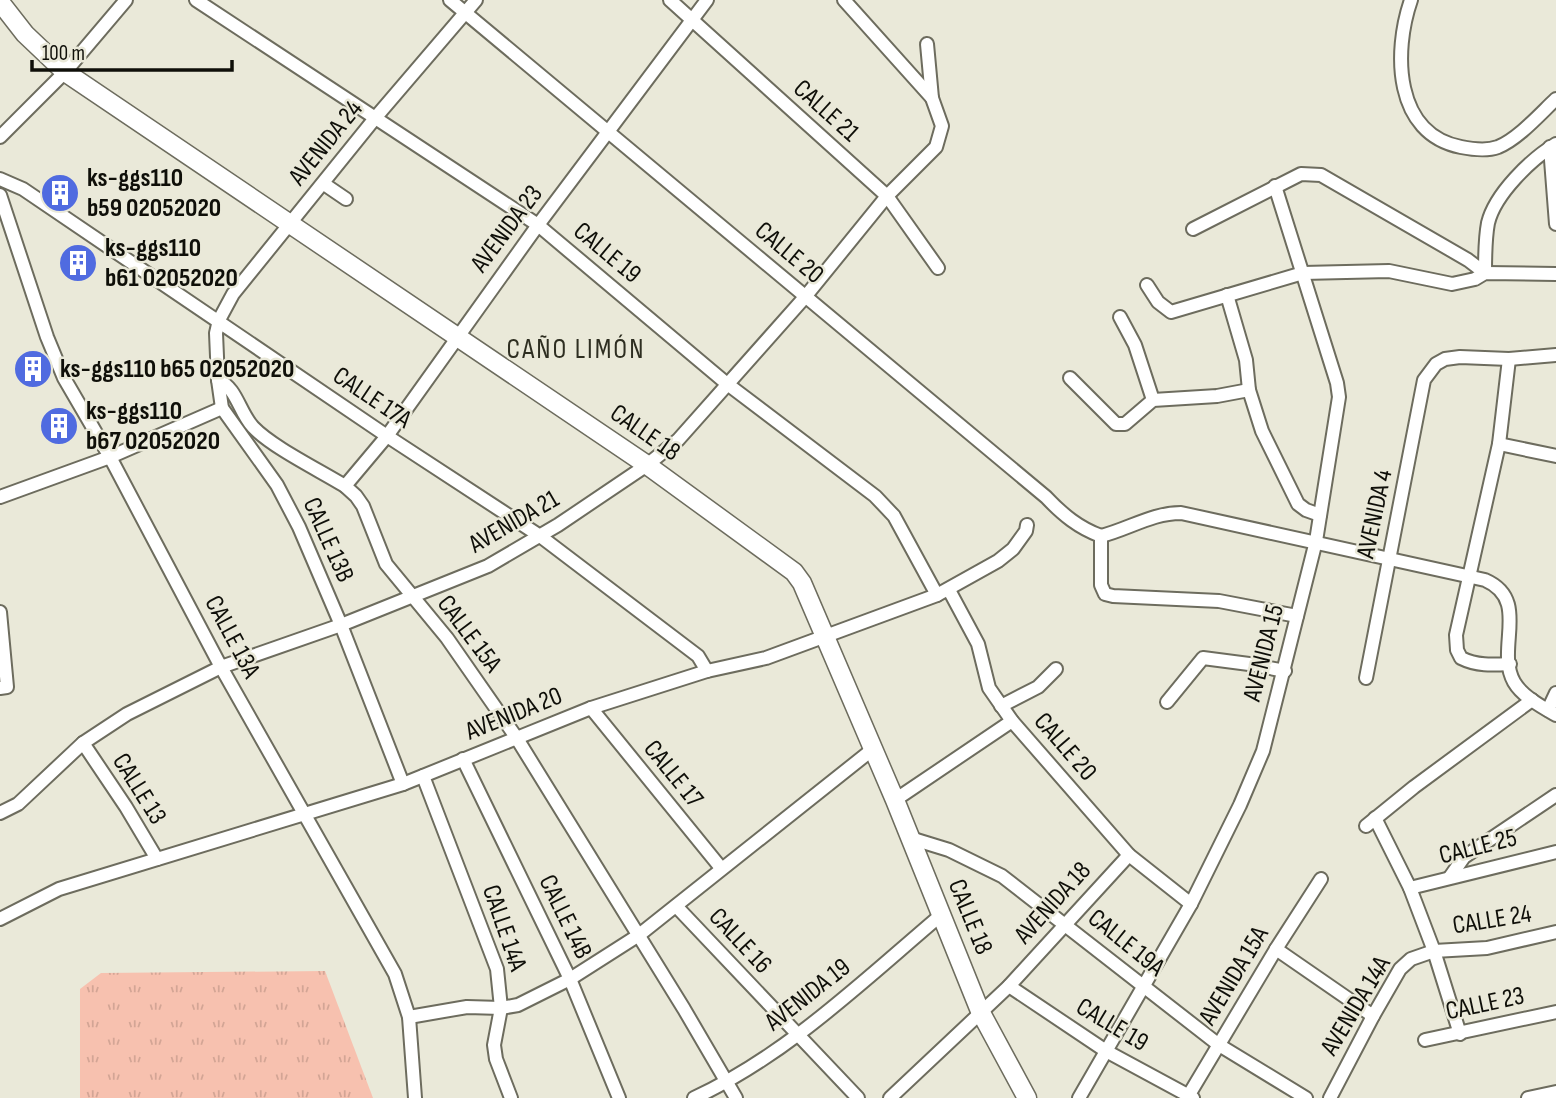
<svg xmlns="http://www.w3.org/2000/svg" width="1556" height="1098" viewBox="0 0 1556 1098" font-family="'Sofia Sans Condensed',sans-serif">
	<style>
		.grass { fill: url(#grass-tufts) }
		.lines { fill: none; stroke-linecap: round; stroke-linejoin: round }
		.street-casing { stroke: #6d6c5e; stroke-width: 16 }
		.secondary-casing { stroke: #6d6c5e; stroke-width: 21 }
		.street { stroke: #fff; stroke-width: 12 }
		.secondary { stroke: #fff; stroke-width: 18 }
		.labels { text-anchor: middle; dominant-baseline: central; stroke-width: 5; stroke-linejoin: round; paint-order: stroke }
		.street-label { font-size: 26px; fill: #0f0f09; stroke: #eae9d9 }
		.poi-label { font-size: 26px; font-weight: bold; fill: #0f0f09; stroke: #eae9d9; text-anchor: start }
		.neighbourhood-label { font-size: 28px; letter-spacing: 2px; fill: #2e2e21; stroke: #eae9d9 }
	</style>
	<defs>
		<pattern id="grass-tufts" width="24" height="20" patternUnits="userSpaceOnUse" patternTransform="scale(1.75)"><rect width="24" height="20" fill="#f7c1af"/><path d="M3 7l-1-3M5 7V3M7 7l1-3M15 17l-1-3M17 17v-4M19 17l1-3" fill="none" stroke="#d3a595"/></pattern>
	</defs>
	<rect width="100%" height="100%" fill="#eae9d9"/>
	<path class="grass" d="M325 971 373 1098H80V989L101 973Z"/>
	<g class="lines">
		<defs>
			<g id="street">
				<path d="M196 0 538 225 726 383 875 496 894 516 937 595"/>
				<path d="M450 0 1046 497C1063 515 1079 528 1101 536"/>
				<path d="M670 0 887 196 938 268"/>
				<path d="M1411 0C1393 52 1394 134 1461 147 1471 149 1487 151 1498 147 1518 139 1540 114 1556 99"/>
				<path d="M927 44 932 98"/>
				<path d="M0 137 65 72 126 0"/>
				<path d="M1550 147 1556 224"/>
				<path d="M0 179 23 189 387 436 540 536 698 656 707 671"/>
				<path d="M324 184 346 199"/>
				<path d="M0 195 47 337 64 378 110 457 221 667 395 974 409 1017 415 1098"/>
				<path d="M1193 229 1301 174 1321 175 1468 260 1485 273"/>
				<path d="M1485 273C1485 257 1485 239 1488 223 1495 194 1531 159 1556 144"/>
				<path d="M1147 285 1158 302 1171 312 1303 273 1389 271 1452 284 1475 279 1485 273 1556 274"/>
				<path d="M1227 295 1246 360 1249 390 1262 431 1298 504 1306 510 1320 515"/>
				<path d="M1120 317 1135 345 1153 400"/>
				<path d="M1509 359 1499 444 1456 635 1457 650 1461 658C1477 666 1492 665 1510 664"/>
				<path d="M1070 378 1116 424H1125L1153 400 1217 396 1249 390"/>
				<path d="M218 380C237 388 239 412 253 427 272 447 319 470 345 486L356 496 363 506 386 564 447 638 516 737 684 1009 736 1098"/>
				<path d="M1499 444 1556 456"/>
				<path d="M345 486 387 436 538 225 707 0"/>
				<path d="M0 497 110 457 222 408"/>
				<path d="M1101 536C1129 529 1152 513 1181 513L1485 580C1531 600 1495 648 1514 682 1522 696 1542 707 1556 715"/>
				<path d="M1101 536V585L1105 594 1113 596 1219 601 1297 616"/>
				<path d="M949 590 978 644 989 688 1012 721 1129 855 1191 904"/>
				<path d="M0 612 7 687 0 688"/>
				<path d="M1366 678 1424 380 1436 364 1445 359 1460 357 1509 359 1556 355"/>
				<path d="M1167 702 1203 658 1249 664 1285 671"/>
				<path d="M1001 706 1038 687 1056 669"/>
				<path d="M591 708 721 868"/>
				<path d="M1548 710 1556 693"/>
				<path d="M83 743 126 807 157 859"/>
				<path d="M463 759 570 979 619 1098"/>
				<path d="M423 776 497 969 501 1008 494 1045 496 1059 511 1098"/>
				<path d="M403 784 341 625 299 527 277 485 222 408 218 380 216 333 219 320 233 294 376 117 476 0"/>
				<path d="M895 800 1012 721"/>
				<path d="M0 813 18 804 83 743 127 714 221 667 341 625 488 566 558 525 647 465 678 440 805 297 887 196 936 147 942 126 932 98 844 0"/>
				<path d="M1375 818 1410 888 1434 951 1460 1034"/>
				<path d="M1366 826 1414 787 1532 700"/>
				<path d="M910 838 949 850 1002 876 1219 1045 1306 1098"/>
				<path d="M1450 877 1464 857 1556 795"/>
				<path d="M1410 888 1556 852"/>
				<path d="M676 906 858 1098"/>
				<path d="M0 919 59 889 403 784 591 708 707 671 766 658 937 595 998 561 1013 549 1026 531 1027 525"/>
				<path d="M1276 949 1373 1016"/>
				<path d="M1009 986 1106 1051 1193 1098"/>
				<path d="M409 1017 467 1007 501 1008 518 1005 570 979 639 935 873 749"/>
				<path d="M1425 1040 1556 1012"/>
				<path d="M694 1098C787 1055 863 981 941 915"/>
				<path d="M890 1098 1009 986 1129 855"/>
				<path d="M1079 1098 1191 904 1240 805 1263 751 1316 541 1339 397 1337 383 1275 186"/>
				<path d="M1187 1098 1276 949 1321 879"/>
				<path d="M1330 1098 1373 1016 1400 969 1411 959 1434 951 1487 948 1556 932"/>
				<path d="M1528 1098 1556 1092"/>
			</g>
			<path id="secondary" d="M0 2 25 34 65 72 647 465 794 572 802 583 895 800 980 1011 1027 1098"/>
		</defs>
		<use href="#street" class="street-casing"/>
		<use href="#secondary" class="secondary-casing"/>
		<use href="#street" class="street"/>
		<use href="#secondary" class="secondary"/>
	</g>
	<defs>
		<symbol id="building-disc" viewBox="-11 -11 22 22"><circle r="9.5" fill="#506be0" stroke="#eae9d9"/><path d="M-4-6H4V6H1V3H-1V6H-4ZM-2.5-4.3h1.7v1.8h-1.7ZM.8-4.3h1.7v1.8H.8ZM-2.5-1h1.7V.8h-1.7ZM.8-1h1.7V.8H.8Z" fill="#fff"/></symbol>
	</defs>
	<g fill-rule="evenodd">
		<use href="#building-disc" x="38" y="171" width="44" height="44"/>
		<use href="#building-disc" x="56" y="241" width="44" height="44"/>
		<use href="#building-disc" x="11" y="347" width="44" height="44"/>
		<use href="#building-disc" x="37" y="404" width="44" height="44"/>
	</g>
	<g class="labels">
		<g class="street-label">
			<text transform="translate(826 111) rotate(42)">CALLE 21</text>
			<text transform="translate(326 143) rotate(-51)">AVENIDA 24</text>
			<text transform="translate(507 229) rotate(-53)">AVENIDA 23</text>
			<text transform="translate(607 253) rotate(40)">CALLE 19</text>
			<text transform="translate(789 253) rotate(40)">CALLE 20</text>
			<text transform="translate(372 398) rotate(34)">CALLE 17A</text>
			<text transform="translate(645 433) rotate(35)">CALLE 18</text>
			<text transform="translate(1375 514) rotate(-78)">AVENIDA 4</text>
			<text transform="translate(514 522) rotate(-30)">AVENIDA 21</text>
			<text transform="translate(328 540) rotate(66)">CALLE 13B</text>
			<text transform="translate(469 634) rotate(53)">CALLE 15A</text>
			<text transform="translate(232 637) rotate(62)">CALLE 13A</text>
			<text transform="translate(1264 653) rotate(-76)">AVENIDA 15</text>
			<text transform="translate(514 714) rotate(-22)">AVENIDA 20</text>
			<text transform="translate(1065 747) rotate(49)">CALLE 20</text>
			<text transform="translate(673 774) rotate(51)">CALLE 17</text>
			<text transform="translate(139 789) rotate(58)">CALLE 13</text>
			<text transform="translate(1478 847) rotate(-14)">CALLE 25</text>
			<text transform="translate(1053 903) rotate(-48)">AVENIDA 18</text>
			<text transform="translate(565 917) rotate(64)">CALLE 14B</text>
			<text transform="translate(970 917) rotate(68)">CALLE 18</text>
			<text transform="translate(1492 920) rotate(-9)">CALLE 24</text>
			<text transform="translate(504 928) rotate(71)">CALLE 14A</text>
			<text transform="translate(740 941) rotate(47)">CALLE 16</text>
			<text transform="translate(1126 943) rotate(39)">CALLE 19A</text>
			<text transform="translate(1234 976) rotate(-59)">AVENIDA 15A</text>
			<text transform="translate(808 995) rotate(-38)">AVENIDA 19</text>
			<text transform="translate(1485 1004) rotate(-12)">CALLE 23</text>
			<text transform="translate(1356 1006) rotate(-59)">AVENIDA 14A</text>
			<text transform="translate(1112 1025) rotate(31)">CALLE 19</text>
		</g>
		<g class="poi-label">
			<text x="87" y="178">ks-ggs110<tspan x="87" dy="30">b59 02052020</tspan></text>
			<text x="105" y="248">ks-ggs110<tspan x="105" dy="30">b61 02052020</tspan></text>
			<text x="60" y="369">ks-ggs110 b65 02052020</text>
			<text x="86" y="411">ks-ggs110<tspan x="86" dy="30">b67 02052020</tspan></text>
		</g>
		<g class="neighbourhood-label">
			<text x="576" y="349">CAÑO LIMÓN</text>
		</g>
	</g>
	<path d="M32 60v10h200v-10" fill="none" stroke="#0f0f09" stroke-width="3.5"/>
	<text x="42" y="60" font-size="21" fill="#0f0f09" stroke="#eae9d9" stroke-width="5" paint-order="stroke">100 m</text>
</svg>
